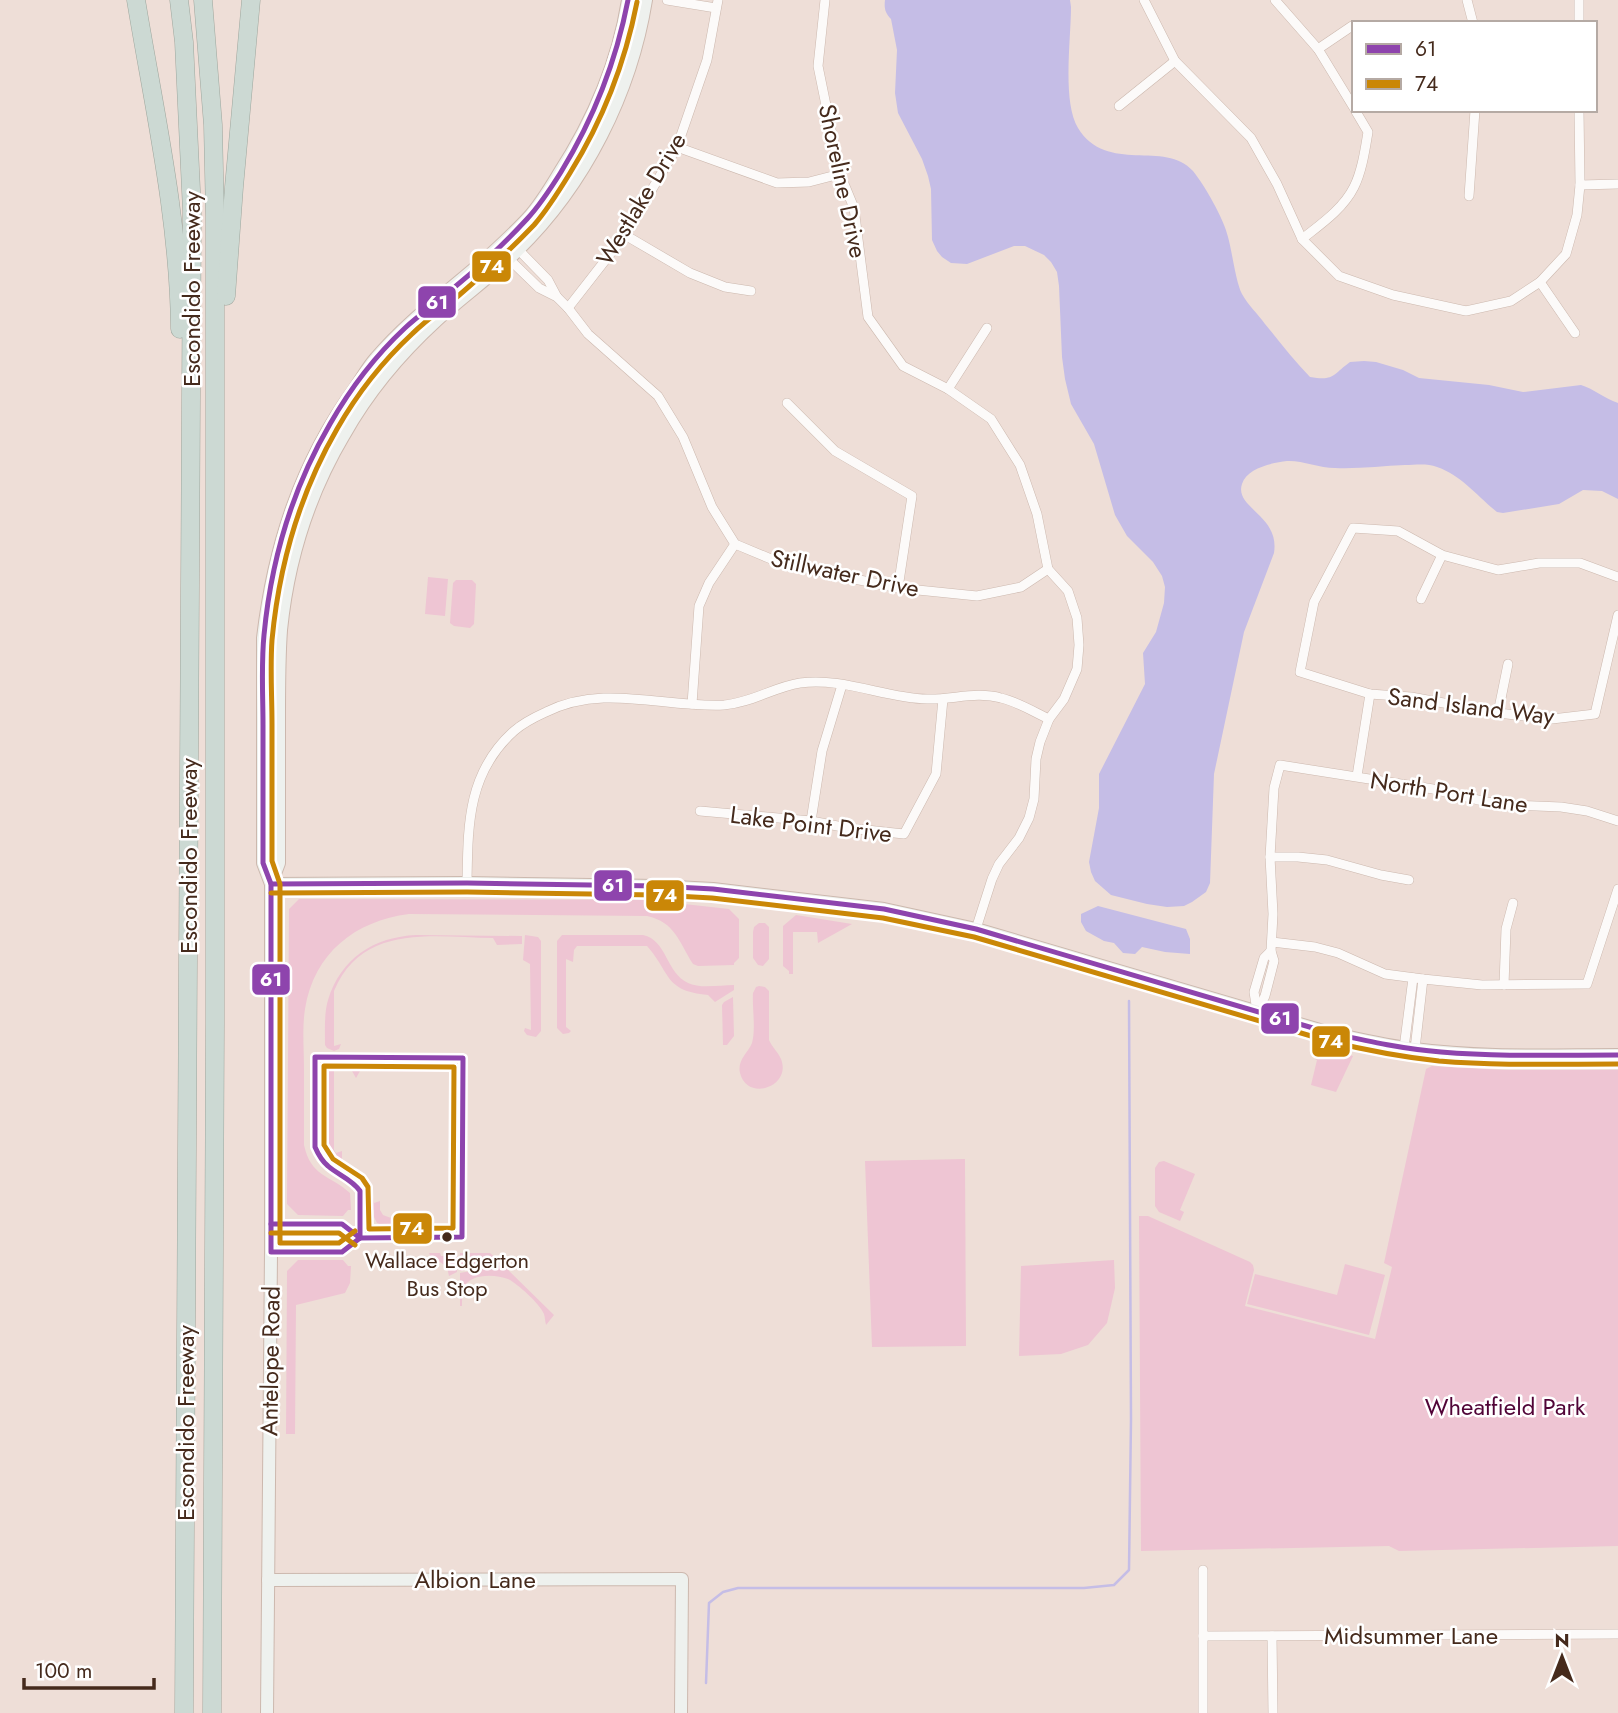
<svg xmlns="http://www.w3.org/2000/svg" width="1618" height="1713" viewBox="0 0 1618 1713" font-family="Jost,sans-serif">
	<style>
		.green { fill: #eec5d3 }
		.water { fill: #c5bde6 }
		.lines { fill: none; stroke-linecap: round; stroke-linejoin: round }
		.stream { stroke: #c5bde6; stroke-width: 2.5 }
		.street-casing { stroke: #ccb8ae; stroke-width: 10 }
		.secondary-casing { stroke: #ccb8ae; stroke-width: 14 }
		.highway-casing { stroke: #9ea69d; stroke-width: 19 }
		.street { stroke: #fcfaf9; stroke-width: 9 }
		.secondary { stroke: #eef1ee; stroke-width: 12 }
		.highway { stroke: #ccd9d3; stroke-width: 18 }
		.bus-1-casing { stroke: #fff; stroke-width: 10 }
		.bus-2-casing { stroke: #fff; stroke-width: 10 }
		.bus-1 { stroke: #8e44ad; stroke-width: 5 }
		.bus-2 { stroke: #ca8707; stroke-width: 5 }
		.bus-dot { fill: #452a1c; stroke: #fff; stroke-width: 2.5 }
		.labels { text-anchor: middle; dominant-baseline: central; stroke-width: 5; stroke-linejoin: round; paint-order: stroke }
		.bus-label { font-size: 22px; fill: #452a1c; stroke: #fff }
		.street-label { font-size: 24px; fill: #452a1c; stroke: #fff }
		.park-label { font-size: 24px; fill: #510437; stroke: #fff }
		.line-badge { stroke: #fff; stroke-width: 2.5 }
		.badge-label { font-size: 19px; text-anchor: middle; font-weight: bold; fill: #fff }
	</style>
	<rect width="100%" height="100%" fill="#eeded7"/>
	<g class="green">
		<path d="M428 577 448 579 445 616 425 614Z"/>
		<path d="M456 580H472L476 584 474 624 470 628 454 626 450 623 453 583Z"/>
		<path d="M299 899 648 900 729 909 739 919V958L734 963V965L698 966 693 964C679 942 675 922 647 916L409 914C355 921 314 953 305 1009 302 1028 304 1049 304 1069 304 1094 304 1119 304 1145 311 1177 329 1174 350 1193L351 1210H348L343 1216 298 1215 287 1204 289 909Z"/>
		<path d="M796 915 852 924 818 943 817 932H793V974H789V971L783 966V926Z"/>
		<path d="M759 923H765L769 927V959L763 966 758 965 753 958V932L754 927Z"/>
		<path d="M416 935 522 936V944L497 945 493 938C434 937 362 923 334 991V1046L341 1044 339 1049 334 1051 327 1048 325 1045C325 1030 324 1014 328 1000 341 958 374 937 416 935Z"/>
		<path d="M525 935 538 937 541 941V1031L536 1037 527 1035 524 1031 525 1028 531 1030 530 964 523 960Z"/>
		<path d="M562 935H643C667 940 666 973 688 983 700 989 720 985 734 985V990L715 1002 708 995C664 991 671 973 647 946H577L574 950 573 962 566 959V1027L571 1031 569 1033 563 1034 557 1028V941Z"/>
		<path d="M759 986 765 987 769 991V1040C772 1047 778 1052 781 1059 792 1087 747 1102 740 1073 737 1060 748 1053 752 1043 756 1029 752 1007 753 993L756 987Z"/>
		<path d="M733 997 734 1036 727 1045H723L722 1005 724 1002Z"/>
		<path d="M1318 1046 1353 1056 1336 1092 1311 1085 1317 1060 1315 1059Z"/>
		<path d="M333 1062 339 1064 341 1067 334 1071V1150L336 1153 342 1151V1162C361 1174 371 1179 374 1203L380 1201V1210L383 1215 391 1218 395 1224 382 1225 377 1223 374 1217V1210H371C371 1202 371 1195 369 1188 360 1165 327 1168 324 1141L325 1069 329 1063Z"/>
		<path d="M358 1062H451L454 1063 457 1066V1072L360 1071 356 1078 352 1071C352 1066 354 1064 358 1062Z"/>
		<path d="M1432 1066 1503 1070H1618V1546L1399 1551 1389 1546 1141 1551 1139 1216H1148L1250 1262 1253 1265 1254 1270 1245 1306 1375 1339 1392 1267 1384 1263 1426 1069Z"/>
		<path d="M965 1159 966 1346 872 1347 865 1161Z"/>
		<path d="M1164 1161 1195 1174 1180 1210 1184 1212 1180 1221 1159 1212 1155 1206V1168L1159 1162Z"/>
		<path d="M293 1230H344L349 1234 350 1238 346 1245 342 1246 294 1245C289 1243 287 1241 287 1235Z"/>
		<path d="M429 1253H440L441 1256H457V1272L449 1276 447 1267 440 1262 432 1260Z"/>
		<path d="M460 1253H490L501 1263 460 1271Z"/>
		<path d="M298 1260H343L348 1266H351L350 1283 345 1293 296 1305 295 1434H286L287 1271Z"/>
		<path d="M1114 1260 1115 1288 1107 1323 1088 1345 1061 1354 1019 1356 1021 1266Z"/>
		<path d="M1345 1264 1385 1275 1369 1335 1247 1304 1255 1274 1337 1295Z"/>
		<path d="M503 1265 554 1315 546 1325C545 1321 545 1317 544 1314 540 1304 518 1284 508 1279 495 1274 469 1273 463 1289 462 1294 462 1301 462 1306H460V1273Z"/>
	</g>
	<g class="water">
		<path d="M885 0H1070L1071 7C1071 39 1062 102 1078 128 1107 175 1165 139 1193 171 1205 186 1224 219 1228 237 1232 251 1236 283 1242 294 1248 305 1258 314 1265 324 1280 342 1294 361 1310 377 1335 381 1332 375 1350 362L1364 361 1376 362 1403 370 1419 378 1489 385 1523 392 1581 385C1594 389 1604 398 1618 403V499L1602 491 1583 490 1559 504 1503 513 1497 512C1477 496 1461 475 1437 467 1427 463 1415 465 1405 465 1382 466 1358 469 1335 468 1319 468 1301 460 1287 461 1271 463 1247 468 1242 484 1234 508 1280 515 1274 553L1244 632 1214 774 1210 883 1206 892 1192 902 1184 906 1167 907 1147 904 1111 895 1095 881 1091 872 1089 862 1099 808V774L1145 684 1143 653 1156 632 1164 603 1165 587 1162 576 1153 562 1127 536 1115 515 1094 444 1071 404 1065 379 1062 357 1059 286 1057 272 1051 262 1044 255 1025 246H1014L967 264 951 263 942 257 937 251 932 240 931 189 928 176 922 159 898 113 895 93 897 50 891 19C885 13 884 8 885 0Z"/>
		<path d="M1098 906 1186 929 1190 939V954L1165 952 1142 947 1135 954 1123 953 1114 943 1104 941 1086 931 1081 922V914Z"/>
	</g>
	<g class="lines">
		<path class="stream" d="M706 1683 709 1603 723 1592 738 1588H1084L1114 1585 1129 1570 1131 1419 1129 1001"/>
		<defs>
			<g id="street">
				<path d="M667 0 716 8"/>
				<path d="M825 0 818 66 840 174 854 208 868 317 903 366 948 389 991 419 1020 465 1037 514 1048 569 1068 591 1077 618 1079 645 1077 669 1064 699 1049 719 1040 742 1036 759 1034 799 1029 818 1019 838 999 864 992 879 976 929"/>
				<path d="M1144 0 1175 61 1251 138 1277 184 1302 239 1339 276 1393 295 1466 311 1511 301 1540 282 1566 254 1577 215 1580 185 1579 110"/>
				<path d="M1275 0 1318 49 1354 108"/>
				<path d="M1467 0 1473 23"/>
				<path d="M1579 23V0"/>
				<path d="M1318 49 1352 26"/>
				<path d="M1119 106 1175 61"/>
				<path d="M677 147 777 183 809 182 840 174"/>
				<path d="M1580 185 1618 184"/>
				<path d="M1469 196 1475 110"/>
				<path d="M625 235 690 273 725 287 751 291"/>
				<path d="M508 239 548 280 557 297"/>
				<path d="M1302 239C1321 224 1343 209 1354 187 1362 171 1365 150 1368 132L1355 110"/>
				<path d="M509 259 539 288 557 297 568 308 588 334 658 396 683 437 712 507 735 544 771 559 821 572 898 588 977 596 1021 587 1048 569"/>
				<path d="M1540 282 1575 333"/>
				<path d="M568 308 625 235 677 147 707 60 718 0"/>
				<path d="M948 389 987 328"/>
				<path d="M787 403 835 451 912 496 898 588"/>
				<path d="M1618 577 1580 563H1539L1498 570 1442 555 1398 531 1353 528 1314 602 1300 672 1370 694 1411 697 1498 713 1552 719 1595 714 1618 615"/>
				<path d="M1421 599 1442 555"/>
				<path d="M692 704 699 606 709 583 735 544"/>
				<path d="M1498 713 1508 664"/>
				<path d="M1357 776 1370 694"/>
				<path d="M700 811 811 821 848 828 904 834 936 774 943 699"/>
				<path d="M811 821 822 751 842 685"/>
				<path d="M1270 857H1298L1327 860 1381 875 1409 880"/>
				<path d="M467 883C468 826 467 773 514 731 523 723 535 717 546 712 604 683 663 708 724 705 751 703 774 687 800 683 843 677 885 698 927 699 952 700 976 691 1001 698 1018 702 1034 712 1049 719"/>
				<path d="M1272 942 1315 947 1338 953 1385 974 1423 979 1482 985 1587 984 1618 889"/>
				<path d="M1504 985 1506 929 1513 903"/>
				<path d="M1257 1011 1254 992 1264 958 1271 951"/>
				<path d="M1257 1012 1265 996 1274 961 1271 951 1273 914 1270 857 1274 788 1280 765 1433 789 1487 802 1511 805 1561 807 1587 811 1618 821"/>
				<path d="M1404 1048 1413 978"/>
				<path d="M1415 1049 1423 979"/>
				<path d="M1203 1570V1713"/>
				<path d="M1203 1636 1618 1634"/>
				<path d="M1272 1636 1273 1713"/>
			</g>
			<g id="secondary">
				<path d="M271 884 467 883 657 886 713 889 884 909 976 929 1330 1033C1358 1039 1386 1046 1414 1049 1481 1058 1550 1055 1618 1055"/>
				<path d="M271 884 263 863V638C274 546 300 464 355 388 362 378 368 367 376 358 409 319 452 289 490 255 503 243 516 231 528 218 539 206 549 190 558 175 593 121 618 64 628 0"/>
				<path d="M268 1580 682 1579 681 1713"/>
				<path d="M267 1713 271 1252V884L279 863C279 814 279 764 279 715 279 687 279 658 281 630 288 561 309 494 344 435 368 392 401 353 437 320 463 296 492 276 517 251 585 185 631 93 646 0"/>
			</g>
			<g id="highway">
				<path d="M136 0C154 109 179 218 180 329"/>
				<path d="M179 0 184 42 192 211 184 1713"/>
				<path d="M203 0 213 125 215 216V1023L212 1713"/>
				<path d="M226 296 234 187 251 0"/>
			</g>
		</defs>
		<use href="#street" class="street-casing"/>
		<use href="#secondary" class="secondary-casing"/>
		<use href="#highway" class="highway-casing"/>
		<use href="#street" class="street"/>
		<use href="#secondary" class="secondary"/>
		<use href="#highway" class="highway"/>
		<defs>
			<g id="bus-1">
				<path d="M271 884 467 883 657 886 713 889 884 909 976 929 1330 1033C1367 1041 1403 1049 1441 1052 1500 1057 1559 1055 1618 1055"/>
				<path d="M315 1057 463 1058 462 1237 360 1238V1191C352 1179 338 1175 328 1166 322 1161 318 1154 315 1147Z"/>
				<path d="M271 1224H342L360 1238"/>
				<path d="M360 1238 342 1252H271V884L263 863C263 817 263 771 263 725 263 695 261 665 264 635 271 561 292 489 330 424 350 389 375 356 405 328 419 315 435 304 450 291 477 269 503 245 527 219 540 205 551 188 561 172 594 118 616 62 628 0"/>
			</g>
			<g id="bus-2">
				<path d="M271 893 467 892 657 895 712 898 883 918 974 937 1328 1041C1365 1050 1402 1057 1439 1061 1499 1066 1559 1064 1618 1064"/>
				<path d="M324 1066 454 1067 453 1228 369 1229 368 1187 362 1178 333 1159 324 1145Z"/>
				<path d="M355 1231 339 1243H280V884L272 861C272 816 272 770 272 724 272 696 270 668 272 640 279 566 300 493 337 429 357 394 383 361 412 334 426 320 442 309 457 297 484 274 510 250 534 225 548 209 559 191 570 173 603 120 625 63 637 2"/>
				<path d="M271 1233H339L355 1245"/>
			</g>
		</defs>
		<use href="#bus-1" class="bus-1-casing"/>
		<use href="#bus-2" class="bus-2-casing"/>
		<use href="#bus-1" class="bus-1"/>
		<use href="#bus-2" class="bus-2"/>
	</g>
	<circle class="bus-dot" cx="447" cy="1237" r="6"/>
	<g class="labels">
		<g class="bus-label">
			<text x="447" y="1260">Wallace Edgerton<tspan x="447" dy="28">Bus Stop</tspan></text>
		</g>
		<g class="street-label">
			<text transform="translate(843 181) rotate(78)">Shoreline Drive</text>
			<text transform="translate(641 199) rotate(-59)">Westlake Drive</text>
			<text transform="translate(191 289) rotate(-90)">Escondido Freeway</text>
			<text transform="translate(845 573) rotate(12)">Stillwater Drive</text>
			<text transform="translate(1471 706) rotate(7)">Sand Island Way</text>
			<text transform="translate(1449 792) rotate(9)">North Port Lane</text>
			<text transform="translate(811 824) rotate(7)">Lake Point Drive</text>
			<text transform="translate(188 856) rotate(-90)">Escondido Freeway</text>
			<text transform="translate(270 1361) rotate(-89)">Antelope Road</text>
			<text transform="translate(185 1423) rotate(-90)">Escondido Freeway</text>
			<text x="475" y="1579">Albion Lane</text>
			<text x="1411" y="1635">Midsummer Lane</text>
		</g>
		<g class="park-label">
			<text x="1505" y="1406">Wheatfield Park</text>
		</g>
	</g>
	<g class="line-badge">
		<rect x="471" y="250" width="41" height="33" rx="7" fill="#ca8707"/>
		<rect x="417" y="285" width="40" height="34" rx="7" fill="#8e44ad"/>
		<rect x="593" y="869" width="40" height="33" rx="7" fill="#8e44ad"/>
		<rect x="645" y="879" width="40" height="33" rx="7" fill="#ca8707"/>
		<rect x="251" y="963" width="40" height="33" rx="7" fill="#8e44ad"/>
		<rect x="1260" y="1002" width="40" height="33" rx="7" fill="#8e44ad"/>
		<rect x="1311" y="1025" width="40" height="33" rx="7" fill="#ca8707"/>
		<rect x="392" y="1212" width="41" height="33" rx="7" fill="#ca8707"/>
	</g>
	<g class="badge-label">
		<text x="492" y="273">74</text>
		<text x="437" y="309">61</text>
		<text x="613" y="892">61</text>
		<text x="665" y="902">74</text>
		<text x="271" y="986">61</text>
		<text x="1280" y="1025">61</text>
		<text x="1331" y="1048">74</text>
		<text x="412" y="1235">74</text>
	</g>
	<rect x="1352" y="21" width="245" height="91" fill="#ffffff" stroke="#b5aaa4" stroke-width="2"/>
	<rect x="1366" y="44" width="35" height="10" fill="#8e44ad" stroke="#b5aaa4" stroke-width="2"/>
	<text x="1415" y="56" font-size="21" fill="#452a1c">61</text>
	<rect x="1366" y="79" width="35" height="10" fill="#ca8707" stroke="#b5aaa4" stroke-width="2"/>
	<text x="1415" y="91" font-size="21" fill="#452a1c">74</text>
	<g transform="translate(1562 1657)" stroke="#ffffff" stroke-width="5" paint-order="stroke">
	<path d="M0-5L12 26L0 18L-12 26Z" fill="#452a1c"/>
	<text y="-10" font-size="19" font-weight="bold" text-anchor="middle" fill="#452a1c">N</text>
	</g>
	<path d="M24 1678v10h130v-10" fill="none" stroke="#452a1c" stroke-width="3.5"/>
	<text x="35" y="1678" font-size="21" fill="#452a1c" stroke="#ffffff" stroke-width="5" paint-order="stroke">100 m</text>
</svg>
